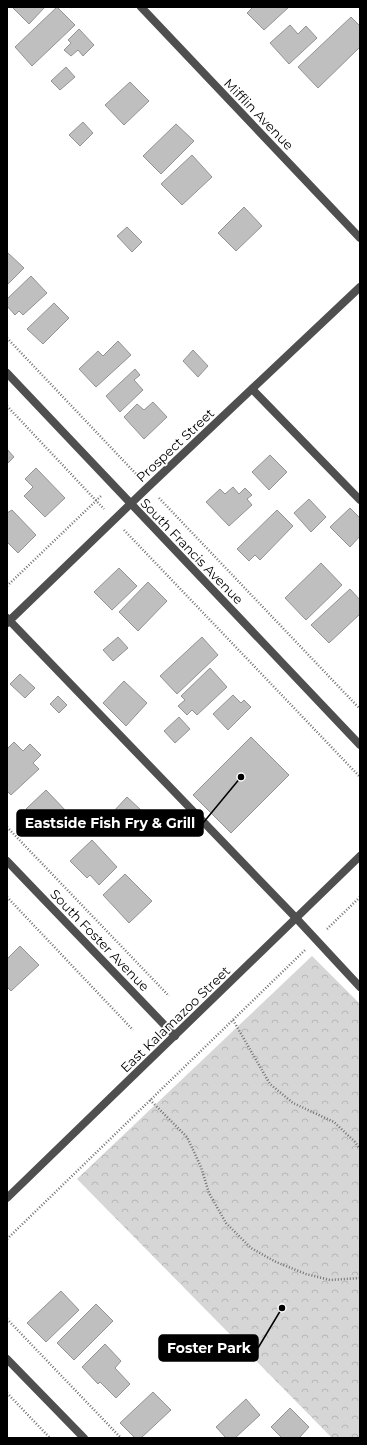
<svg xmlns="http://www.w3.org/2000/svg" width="367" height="1445" viewBox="0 0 367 1445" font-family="Montserrat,sans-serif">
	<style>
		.park { fill: url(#park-crowns) }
		.building { fill: #bfbfbf; stroke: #939393 }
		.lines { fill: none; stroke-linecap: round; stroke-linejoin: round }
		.path { stroke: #717171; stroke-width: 2.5; stroke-dasharray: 1 2; stroke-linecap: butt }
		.service { stroke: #4f4f4f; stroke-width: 8 }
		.minor { stroke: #4f4f4f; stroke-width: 8 }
		.tertiary { stroke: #4f4f4f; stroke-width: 8 }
		.labels { text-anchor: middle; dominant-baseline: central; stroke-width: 3.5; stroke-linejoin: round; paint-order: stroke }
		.street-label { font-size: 13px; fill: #000; stroke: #fff }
		.leader { fill: none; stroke: #000; stroke-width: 1.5 }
		.callout-dot { fill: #000; stroke: #fff; stroke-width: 1.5 }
		.callout { fill: #000; stroke: #000; stroke-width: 1.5 }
		.callout-label { font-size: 14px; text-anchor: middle; font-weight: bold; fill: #fff }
	</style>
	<defs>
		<pattern id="park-crowns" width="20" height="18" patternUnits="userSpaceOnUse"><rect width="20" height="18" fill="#d6d6d6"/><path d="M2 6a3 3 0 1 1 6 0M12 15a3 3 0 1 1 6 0" fill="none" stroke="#b6b6b6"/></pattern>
	</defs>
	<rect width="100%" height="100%" fill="#fff"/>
	<path class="park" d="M312 956 360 1004V1438H332L77 1179Z"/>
	<g class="building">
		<path d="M12 7H45L29 24Z"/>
		<path d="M57 7 75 25 32 66 15 47Z"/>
		<path d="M253 7H289L264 30 247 13Z"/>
		<path d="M351 17 360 26V47L318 88 298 67Z"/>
		<path d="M290 25 298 34 306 26 317 38 289 64 270 43Z"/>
		<path d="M79 29 94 45 83 56 78 50 71 56 64 50 71 43 68 40Z"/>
		<path d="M66 67 75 77 60 90 51 81Z"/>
		<path d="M130 82 149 101 124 125 105 105Z"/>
		<path d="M83 122 93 133 80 146 69 135Z"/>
		<path d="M176 124 194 141 161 174 143 156Z"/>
		<path d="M192 155 212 177 182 205 161 184Z"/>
		<path d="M244 207 262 226 236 251 218 233Z"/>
		<path d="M127 227 142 242 132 252 117 236Z"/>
		<path d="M7 252 24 268 7 285Z"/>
		<path d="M31 276 47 293 23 315 19 311 15 315 7 306V299Z"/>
		<path d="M54 303 69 318 43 344 27 329Z"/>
		<path d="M118 341 131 355 96 387 79 369 98 351 103 356Z"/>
		<path d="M193 350 208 366 198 377 183 361Z"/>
		<path d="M135 369 140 375 134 380 143 390 120 412 106 396Z"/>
		<path d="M153 402 167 417 144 439 124 417 137 404 144 410Z"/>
		<path d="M7 449 14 457 7 464Z"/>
		<path d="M270 455 287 472 269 490 252 472Z"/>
		<path d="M36 468 65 498 45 517 24 496 33 487 25 479Z"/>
		<path d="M233 487 239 494 245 488 252 495 247 499 252 505 229 526 206 502 220 489 225 494Z"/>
		<path d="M309 499 326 517 311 532 294 513Z"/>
		<path d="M350 508 360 518V536L350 547 330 527Z"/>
		<path d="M12 510 36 535 18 553 7 542V513Z"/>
		<path d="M277 510 293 526 260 560 255 555 249 561 237 549Z"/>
		<path d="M321 563 342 585 306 620 285 598Z"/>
		<path d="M119 568 137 586 112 610 94 592Z"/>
		<path d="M148 582 167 601 138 631 119 612Z"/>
		<path d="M350 589 360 600V614L329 643 311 625Z"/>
		<path d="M118 637 128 648 113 661 103 650Z"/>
		<path d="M202 637 218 655 177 694 160 676Z"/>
		<path d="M210 668 227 687 197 715 192 710 187 715 178 706 185 700 181 696Z"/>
		<path d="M20 674 35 688 25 698 10 684Z"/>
		<path d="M124 681 147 703 126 726 103 703Z"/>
		<path d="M233 695 241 703 244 700 251 707 228 730 213 714Z"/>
		<path d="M58 696 67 705 59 713 50 704Z"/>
		<path d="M179 717 190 729 175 743 164 731Z"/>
		<path d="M251 737 289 775 231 833 193 795Z"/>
		<path d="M14 742 23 751 30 744 41 755 33 763 39 769 11 795 7 791V749Z"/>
		<path d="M46 790 67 812 47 831 26 809Z"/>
		<path d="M127 797 142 811 128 826 113 812Z"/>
		<path d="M92 840 117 867 99 885 90 875 87 878 70 861Z"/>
		<path d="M125 874 152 901 129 923 103 895Z"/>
		<path d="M20 946 39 965 11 991 7 987V959Z"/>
		<path d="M61 1291 79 1310 46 1342 27 1323Z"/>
		<path d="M96 1304 113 1321 74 1360 57 1343Z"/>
		<path d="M105 1344 121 1361 115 1368 130 1384 116 1398 100 1382 98 1384 82 1367Z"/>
		<path d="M153 1392 171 1410 141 1438H135L120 1423Z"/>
		<path d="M246 1399 260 1415 235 1438H226L216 1427Z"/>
		<path d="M290 1408 309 1427 299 1438H282L271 1427Z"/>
	</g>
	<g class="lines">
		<g class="path">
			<path d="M7 338 138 476"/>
			<path d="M7 406 104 509"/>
			<path d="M159 498 360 709"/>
			<path d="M124 530 360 777"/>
			<path d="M7 586 102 495"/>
			<path d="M7 827 169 996"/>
			<path d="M7 897 133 1030"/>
			<path d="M327 929 360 897"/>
			<path d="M233 1020 270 1084 293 1103 334 1122 355 1142 360 1149"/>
			<path d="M150 1100 187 1137 201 1167 209 1193 226 1223 251 1248 276 1262 306 1274 330 1280 360 1278"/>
			<path d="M7 1239 305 950"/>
			<path d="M7 1319 121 1438"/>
			<path d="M7 1393 50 1438"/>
		</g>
		<g class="service">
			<path d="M252 389 360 500"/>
			<path d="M7 618 296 918 360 987"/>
		</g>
		<g class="minor">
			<path d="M141 7 360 238"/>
			<path d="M7 373 360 745"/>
			<path d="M7 623 148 487 360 287"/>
			<path d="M7 861 175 1036"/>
			<path d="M7 1359 84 1438"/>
		</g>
		<path class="tertiary" d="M7 1198 360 856"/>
	</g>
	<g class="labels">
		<g class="street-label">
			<text transform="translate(259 114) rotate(46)">Mifflin Avenue</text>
			<text transform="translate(175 445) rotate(-43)">Prospect Street</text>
			<text transform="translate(192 551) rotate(46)">South Francis Avenue</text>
			<text transform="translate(100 940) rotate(46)">South Foster Avenue</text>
			<text transform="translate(175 1019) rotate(-44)">East Kalamazoo Street</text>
		</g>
	</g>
	<path class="leader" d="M241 777L203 823M282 1308L258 1348"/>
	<g class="callout-dot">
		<circle cx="241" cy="777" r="4"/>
		<circle cx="282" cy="1308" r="4"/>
	</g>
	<g class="callout">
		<rect x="17" y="810" width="186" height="26" rx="4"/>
		<rect x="159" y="1335" width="99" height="26" rx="4"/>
	</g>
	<g class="callout-label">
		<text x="110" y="828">Eastside Fish Fry &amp; Grill</text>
		<text x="209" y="1353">Foster Park</text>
	</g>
	<rect width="367" height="1445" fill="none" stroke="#000000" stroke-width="16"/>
</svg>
